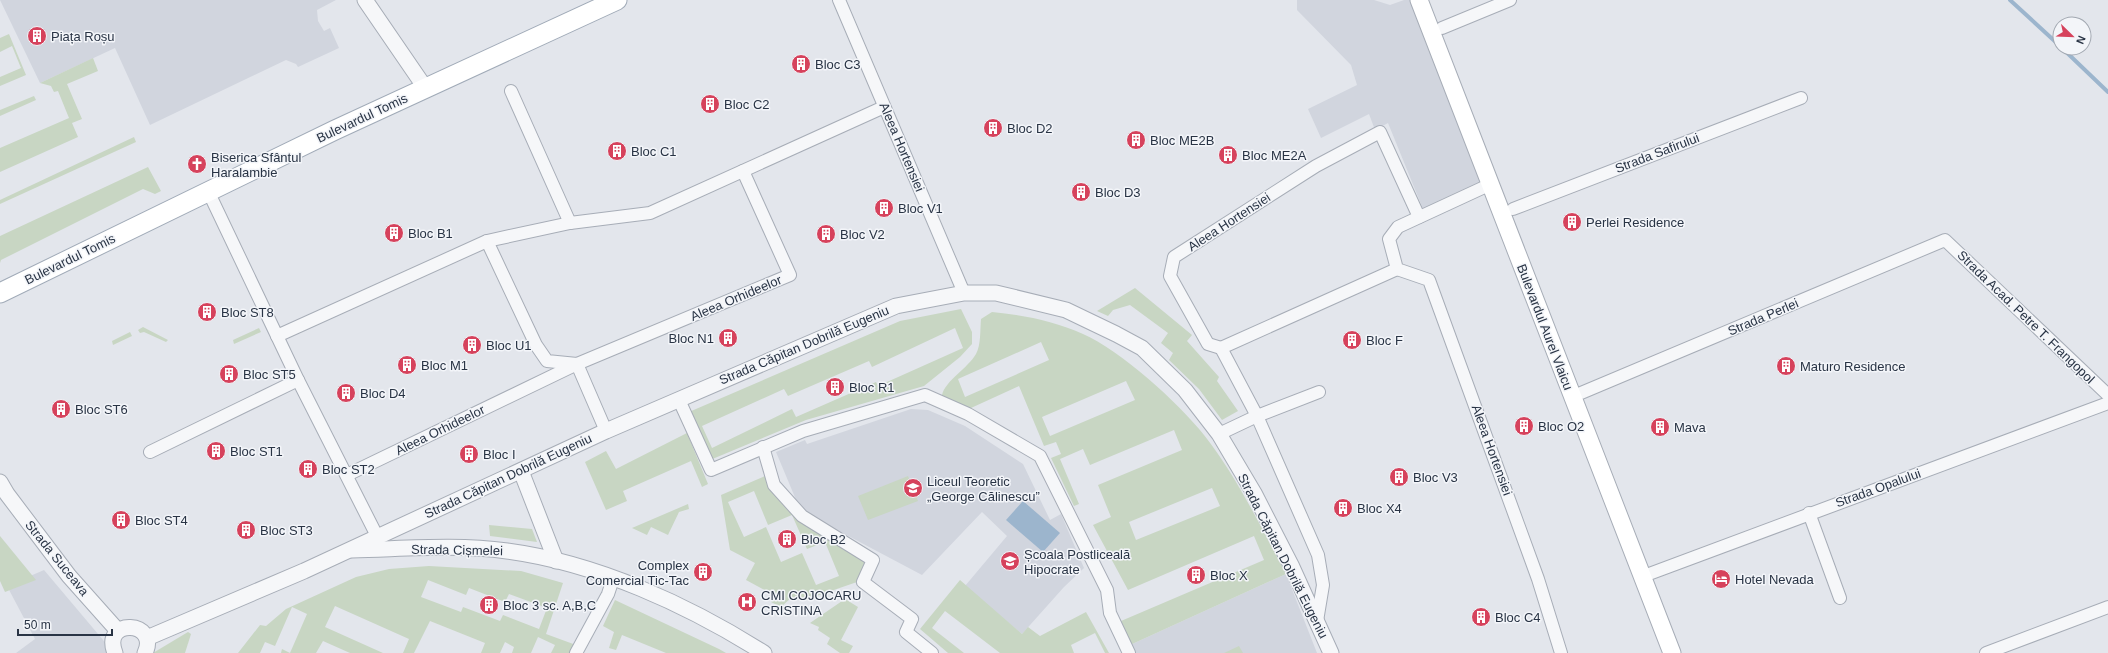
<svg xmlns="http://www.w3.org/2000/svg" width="2108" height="653" viewBox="0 0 2108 653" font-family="Arial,sans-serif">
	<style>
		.built { fill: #d1d5de }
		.green { fill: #c8d6c3; fill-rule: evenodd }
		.water { fill: #9cb5cd }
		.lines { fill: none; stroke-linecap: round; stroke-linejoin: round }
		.stream { stroke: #9cb5cd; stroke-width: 4 }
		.minor-casing { stroke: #a7adb7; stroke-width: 14 }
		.tertiary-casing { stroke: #a7adb7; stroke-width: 17 }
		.secondary-casing { stroke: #a7adb7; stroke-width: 19 }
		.primary-casing { stroke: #a1abb8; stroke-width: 21 }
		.minor { stroke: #f6f7f9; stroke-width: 12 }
		.tertiary { stroke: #f6f7f9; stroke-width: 15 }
		.secondary { stroke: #fff; stroke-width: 17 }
		.primary { stroke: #fff; stroke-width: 19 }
		.labels { text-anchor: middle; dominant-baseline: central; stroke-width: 3; stroke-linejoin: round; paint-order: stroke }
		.poi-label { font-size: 13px; fill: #293445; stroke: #f3f5f9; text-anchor: start }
		.street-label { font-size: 13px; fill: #293445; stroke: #f3f5f9 }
	</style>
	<rect width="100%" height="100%" fill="#e3e6ec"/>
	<g class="built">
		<path d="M0 0H336L317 10 318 21 324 31 330 28 339 48 298 67 296 64 286 60 150 125 115 48 40 83Z"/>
		<path d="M1297 0H1374L1390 5 1404 0H1410L1484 184 1423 209 1388 123 1375 130 1369 114 1321 138 1308 109 1357 85 1351 65 1297 10Z"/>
		<path d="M911 409 928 410 965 426 1023 464 1050 520 1061 514 1084 568 1064 587 1022 634 965 586 1007 536 982 512 922 575 805 513 802 514 776 452 805 440 807 444Z"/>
		<path d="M44 570 114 653H16L35 639 7 586Z"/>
		<path d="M1286 574 1317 653H1134L1130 645Z"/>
	</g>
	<g class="green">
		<path d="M9 34 26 75 0 86V77L21 68 12 46 0 52V38Z"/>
		<path d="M93 58 98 71 67 84 82 119 72 123 78 137 0 172V148L69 118 58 91 54 92 51 86 40 83Z"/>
		<path d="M34 96 36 100 0 116V110Z"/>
		<path d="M134 137 136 142 0 204V200Z"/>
		<path d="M148 167 161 191 155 194 143 189 1 260 0 263V236Z"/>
		<path d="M1135 288 1192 335 1187 341 1219 377 1217 381 1238 411 1222 420 1199 389 1169 360 1173 353 1161 343 1168 333 1130 305 1113 310 1108 316 1097 311Z"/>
		<path d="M961 309 972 332V344L960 357 924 386 806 420 710 460 689 412 900 321ZM955 328 963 348 878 386 876 382 796 417 792 409 712 448 702 426 784 389 788 396 869 361 872 367Z"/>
		<path d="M992 312C1023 315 1054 321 1083 334 1121 351 1178 402 1204 435 1237 477 1261 527 1286 574L1130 645 1121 621 1264 560 1254 536 1128 590 1093 525 1111 517 1098 485 1182 450 1174 430 1090 465 1083 449 1060 459 1079 504 1074 506 1051 458 1061 454 1056 442 1044 446 1019 386 971 408 946 399 942 395C945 381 968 368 976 354 981 345 980 330 981 319ZM1041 342 1049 360 965 397 958 379ZM1126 381 1135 400 1050 436 1042 417ZM1212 488 1220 506 1136 540 1129 522Z"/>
		<path d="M143 327 168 340 166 342 144 332 140 333 138 330Z"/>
		<path d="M259 328 261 332 234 344 233 340Z"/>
		<path d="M130 332 132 336 113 345 112 341Z"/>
		<path d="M687 433 708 484 702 487 691 461 623 491 627 501 606 510 585 462 606 451 616 469Z"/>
		<path d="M765 476 771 490 868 560 857 582 802 601 792 597 781 607 771 602 774 595 746 580 755 563 730 550 721 495ZM754 491 768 525 792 515 807 549 825 542 839 576 816 585 802 553 781 562 766 527 744 537 728 502Z"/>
		<path d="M908 476 918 501 868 520 858 496Z"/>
		<path d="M688 504 689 509 679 512 668 535 651 527 647 535 632 528Z"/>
		<path d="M489 525 532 529 537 542 490 536Z"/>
		<path d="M0 536 36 580 5 592 0 581Z"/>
		<path d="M429 566 521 571 563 583 546 634 576 645 572 653H551L555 645 538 637 531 653H512L514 647 505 642 500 653H481L485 643 430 621 414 653H403L409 639 335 606 325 627 383 653H350L323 641 316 653H281L282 649 290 653 307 614 292 607 275 646 265 642 260 653H238L260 625 266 626 286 609 356 577 389 569ZM428 580 466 595 469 588 505 602 509 594 547 608 539 629 503 615 500 621 463 607 461 612 421 597Z"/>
		<path d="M960 580 1022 634 1028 627 1040 636 1086 612 1109 653H1105L1095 633 1071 645 1074 653H1000L945 611 932 628 964 653H948L920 629Z"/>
		<path d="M845 599 858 607 841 640 853 646 849 653H840L827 644 830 638 818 630 819 627 810 623Z"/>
		<path d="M615 600 719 649 726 653H666L622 635 616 650 609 648 614 632 603 626Z"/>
		<path d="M188 632 191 634 185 653H153Z"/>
		<path d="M1239 646 1243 653H1224Z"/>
	</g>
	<path class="water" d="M1023 501 1060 533 1043 552 1006 520Z"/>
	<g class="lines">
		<g class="stream">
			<path d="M2010 0 2060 46"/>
			<path d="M2062 48 2108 92"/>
		</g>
		<defs>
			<g id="minor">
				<path d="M839 0 964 293"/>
				<path d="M1442 28 1510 0"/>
				<path d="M511 91 570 223"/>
				<path d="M1491 184 1398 227 1389 239 1397 269 1429 280 1538 579 1561 653"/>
				<path d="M208 191 298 380 377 536"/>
				<path d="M1513 209 1801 98"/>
				<path d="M487 241 536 345 547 361 577 364 606 431"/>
				<path d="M277 336 487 241 570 223 650 213 884 107"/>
				<path d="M1221 348 1208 344 1170 276 1174 257 1316 166 1380 132 1419 217"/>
				<path d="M1581 393 1945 240 2108 395"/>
				<path d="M679 400 711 470 803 431 925 395 968 414 1040 456 1107 590 1110 613 1129 653"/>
				<path d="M1219 434 1257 416 1319 392"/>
				<path d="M763 447 774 485 802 516 873 560 863 582 912 619 906 632 932 653"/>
				<path d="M150 452 298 380"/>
				<path d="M347 475 577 364 790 275 743 171"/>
				<path d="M1809 513 1840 598"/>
				<path d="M1649 574 2108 403"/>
				<path d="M1317 621 1323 585 1318 555 1257 416 1221 348 1397 269"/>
				<path d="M576 653 608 594 613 579"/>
				<path d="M1986 653 2108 607"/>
			</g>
			<g id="tertiary">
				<path d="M365 0 426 89"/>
				<path d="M521 471 556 561"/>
				<path d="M0 482 7 494 69 576 118 631"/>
				<path d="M352 550C403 549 456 544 507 551 597 563 688 605 764 653"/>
				<path d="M147 638 304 571 606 431 896 306 964 293H996L1066 310 1116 334 1142 348 1185 390 1219 434 1254 493 1292 567 1331 653"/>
				<path d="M115 653C101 617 160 621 145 653"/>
			</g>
			<path id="secondary" d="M1419 0 1672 653"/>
			<path id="primary" d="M0 293 335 130 617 0"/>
		</defs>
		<use href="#minor" class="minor-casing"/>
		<use href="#tertiary" class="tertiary-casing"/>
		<use href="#secondary" class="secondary-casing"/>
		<use href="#primary" class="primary-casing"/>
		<use href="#minor" class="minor"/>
		<use href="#tertiary" class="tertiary"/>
		<use href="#secondary" class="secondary"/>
		<use href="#primary" class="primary"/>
	</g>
	<defs>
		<symbol id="building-disc" viewBox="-11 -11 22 22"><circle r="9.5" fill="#d6425c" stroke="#f3f5f9"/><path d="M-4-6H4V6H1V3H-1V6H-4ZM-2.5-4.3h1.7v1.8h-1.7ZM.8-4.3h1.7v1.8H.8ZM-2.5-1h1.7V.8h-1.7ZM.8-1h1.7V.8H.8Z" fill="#fff"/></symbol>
		<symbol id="church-disc" viewBox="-11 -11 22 22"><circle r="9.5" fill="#d6425c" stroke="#f3f5f9"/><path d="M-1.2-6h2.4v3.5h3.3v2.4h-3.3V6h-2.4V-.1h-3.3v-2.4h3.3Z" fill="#fff"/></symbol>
		<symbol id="school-disc" viewBox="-11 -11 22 22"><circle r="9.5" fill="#d6425c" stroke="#f3f5f9"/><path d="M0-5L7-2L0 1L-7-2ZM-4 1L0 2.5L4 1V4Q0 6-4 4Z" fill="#fff"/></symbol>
		<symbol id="university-disc" viewBox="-11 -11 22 22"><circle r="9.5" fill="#d6425c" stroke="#f3f5f9"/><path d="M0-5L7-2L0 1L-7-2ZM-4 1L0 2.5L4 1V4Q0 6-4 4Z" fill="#fff"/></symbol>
		<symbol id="hotel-disc" viewBox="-11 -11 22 22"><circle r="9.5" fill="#d6425c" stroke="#f3f5f9"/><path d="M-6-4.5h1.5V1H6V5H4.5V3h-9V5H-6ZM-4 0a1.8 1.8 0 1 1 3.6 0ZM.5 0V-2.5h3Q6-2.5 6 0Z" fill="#fff"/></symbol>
		<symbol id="hospital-disc" viewBox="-11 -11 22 22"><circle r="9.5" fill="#d6425c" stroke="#f3f5f9"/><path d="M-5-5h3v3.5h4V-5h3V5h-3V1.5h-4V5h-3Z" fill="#fff"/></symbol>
	</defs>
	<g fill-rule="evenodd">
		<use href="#building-disc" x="26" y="25" width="22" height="22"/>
		<use href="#building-disc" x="790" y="53" width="22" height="22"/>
		<use href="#building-disc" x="699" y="93" width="22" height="22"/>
		<use href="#building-disc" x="982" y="117" width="22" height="22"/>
		<use href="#building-disc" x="1125" y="129" width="22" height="22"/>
		<use href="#building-disc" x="606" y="140" width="22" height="22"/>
		<use href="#building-disc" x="1217" y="144" width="22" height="22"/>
		<use href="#church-disc" x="186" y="153" width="22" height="22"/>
		<use href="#building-disc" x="1070" y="181" width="22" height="22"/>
		<use href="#building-disc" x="873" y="197" width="22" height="22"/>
		<use href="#building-disc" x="1561" y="211" width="22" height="22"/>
		<use href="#building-disc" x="383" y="222" width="22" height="22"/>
		<use href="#building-disc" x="815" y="223" width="22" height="22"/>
		<use href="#building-disc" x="196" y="301" width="22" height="22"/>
		<use href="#building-disc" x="717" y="327" width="22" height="22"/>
		<use href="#building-disc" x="1341" y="329" width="22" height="22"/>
		<use href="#building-disc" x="461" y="334" width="22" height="22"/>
		<use href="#building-disc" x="396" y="354" width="22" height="22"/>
		<use href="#building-disc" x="1775" y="355" width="22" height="22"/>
		<use href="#building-disc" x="218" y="363" width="22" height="22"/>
		<use href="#building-disc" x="824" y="376" width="22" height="22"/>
		<use href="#building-disc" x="335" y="382" width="22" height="22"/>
		<use href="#building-disc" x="50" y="398" width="22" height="22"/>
		<use href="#building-disc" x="1513" y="415" width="22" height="22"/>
		<use href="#building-disc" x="1649" y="416" width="22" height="22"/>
		<use href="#building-disc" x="205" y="440" width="22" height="22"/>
		<use href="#building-disc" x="458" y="443" width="22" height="22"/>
		<use href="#building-disc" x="297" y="458" width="22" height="22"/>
		<use href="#building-disc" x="1388" y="466" width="22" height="22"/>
		<use href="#school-disc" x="902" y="477" width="22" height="22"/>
		<use href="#building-disc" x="1332" y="497" width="22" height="22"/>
		<use href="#building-disc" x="110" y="509" width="22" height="22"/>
		<use href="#building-disc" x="235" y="519" width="22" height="22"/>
		<use href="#building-disc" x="776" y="528" width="22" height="22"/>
		<use href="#university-disc" x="999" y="550" width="22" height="22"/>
		<use href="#building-disc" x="692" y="561" width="22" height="22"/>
		<use href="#building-disc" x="1185" y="564" width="22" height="22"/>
		<use href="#hotel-disc" x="1710" y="568" width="22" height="22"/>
		<use href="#hospital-disc" x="736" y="591" width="22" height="22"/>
		<use href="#building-disc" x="478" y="594" width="22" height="22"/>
		<use href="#building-disc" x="1470" y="606" width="22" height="22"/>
	</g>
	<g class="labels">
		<g class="poi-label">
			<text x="51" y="36">Piața Roșu</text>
			<text x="815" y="64">Bloc C3</text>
			<text x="724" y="104">Bloc C2</text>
			<text x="1007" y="128">Bloc D2</text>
			<text x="1150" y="140">Bloc ME2B</text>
			<text x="631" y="151">Bloc C1</text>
			<text x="1242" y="155">Bloc ME2A</text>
			<text x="211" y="157">Biserica Sfântul<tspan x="211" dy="15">Haralambie</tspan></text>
			<text x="1095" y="192">Bloc D3</text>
			<text x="898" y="208">Bloc V1</text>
			<text x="1586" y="222">Perlei Residence</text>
			<text x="408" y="233">Bloc B1</text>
			<text x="840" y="234">Bloc V2</text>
			<text x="221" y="312">Bloc ST8</text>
			<text x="714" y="338" text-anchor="end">Bloc N1</text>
			<text x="1366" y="340">Bloc F</text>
			<text x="486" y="345">Bloc U1</text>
			<text x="421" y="365">Bloc M1</text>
			<text x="1800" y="366">Maturo Residence</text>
			<text x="243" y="374">Bloc ST5</text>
			<text x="849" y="387">Bloc R1</text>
			<text x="360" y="393">Bloc D4</text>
			<text x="75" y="409">Bloc ST6</text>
			<text x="1538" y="426">Bloc O2</text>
			<text x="1674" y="427">Mava</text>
			<text x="230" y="451">Bloc ST1</text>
			<text x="483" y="454">Bloc I</text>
			<text x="322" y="469">Bloc ST2</text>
			<text x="1413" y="477">Bloc V3</text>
			<text x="927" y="481">Liceul Teoretic<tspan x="927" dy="15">„George Călinescu”</tspan></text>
			<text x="1357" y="508">Bloc X4</text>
			<text x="135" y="520">Bloc ST4</text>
			<text x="260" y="530">Bloc ST3</text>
			<text x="801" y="539">Bloc B2</text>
			<text x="1024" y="554">Școala Postliceală<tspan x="1024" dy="15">Hipocrate</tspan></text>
			<text x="689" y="565" text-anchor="end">Complex<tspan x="689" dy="15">Comercial Tic-Tac</tspan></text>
			<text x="1210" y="575">Bloc X</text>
			<text x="1735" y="579">Hotel Nevada</text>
			<text x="761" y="595">CMI COJOCARU<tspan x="761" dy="15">CRISTINA</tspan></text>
			<text x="503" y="605">Bloc 3 sc. A,B,C</text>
			<text x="1495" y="617">Bloc C4</text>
		</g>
		<g class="street-label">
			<text transform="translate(362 118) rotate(-25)">Bulevardul Tomis</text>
			<text transform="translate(902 147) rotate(67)">Aleea Hortensiei</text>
			<text transform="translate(1657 153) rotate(-21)">Strada Safirului</text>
			<text transform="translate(1229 222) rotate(-33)">Aleea Hortensiei</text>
			<text transform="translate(70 259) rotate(-26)">Bulevardul Tomis</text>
			<text transform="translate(736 298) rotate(-23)">Aleea Orhideelor</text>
			<text transform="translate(1763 317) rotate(-23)">Strada Perlei</text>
			<text transform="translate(2026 317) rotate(44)">Strada Acad. Petre T. Frangopol</text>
			<text transform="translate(1545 327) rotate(69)">Bulevardul Aurel Vlaicu</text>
			<text transform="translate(804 345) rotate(-23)">Strada Căpitan Dobrilă Eugeniu</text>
			<text transform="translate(440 430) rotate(-26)">Aleea Orhideelor</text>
			<text transform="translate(1492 450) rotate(70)">Aleea Hortensiei</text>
			<text transform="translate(508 476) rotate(-25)">Strada Căpitan Dobrilă Eugeniu</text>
			<text transform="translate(1878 488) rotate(-20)">Strada Opalului</text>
			<text transform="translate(457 550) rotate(1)">Strada Cișmelei</text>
			<text transform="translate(1283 556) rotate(63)">Strada Căpitan Dobrilă Eugeniu</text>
			<text transform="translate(57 558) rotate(51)">Strada Suceava</text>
		</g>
	</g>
	<g transform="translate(2072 36) rotate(113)"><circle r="19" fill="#f3f5f9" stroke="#a2a8b1"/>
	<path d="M0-3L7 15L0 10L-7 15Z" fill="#d6425c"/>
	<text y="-6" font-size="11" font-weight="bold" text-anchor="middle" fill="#293445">N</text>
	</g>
	<path d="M18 629v6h94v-6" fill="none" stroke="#293445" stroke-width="2"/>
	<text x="24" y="629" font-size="12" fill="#293445" stroke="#f3f5f9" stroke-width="3" paint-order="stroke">50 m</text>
</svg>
